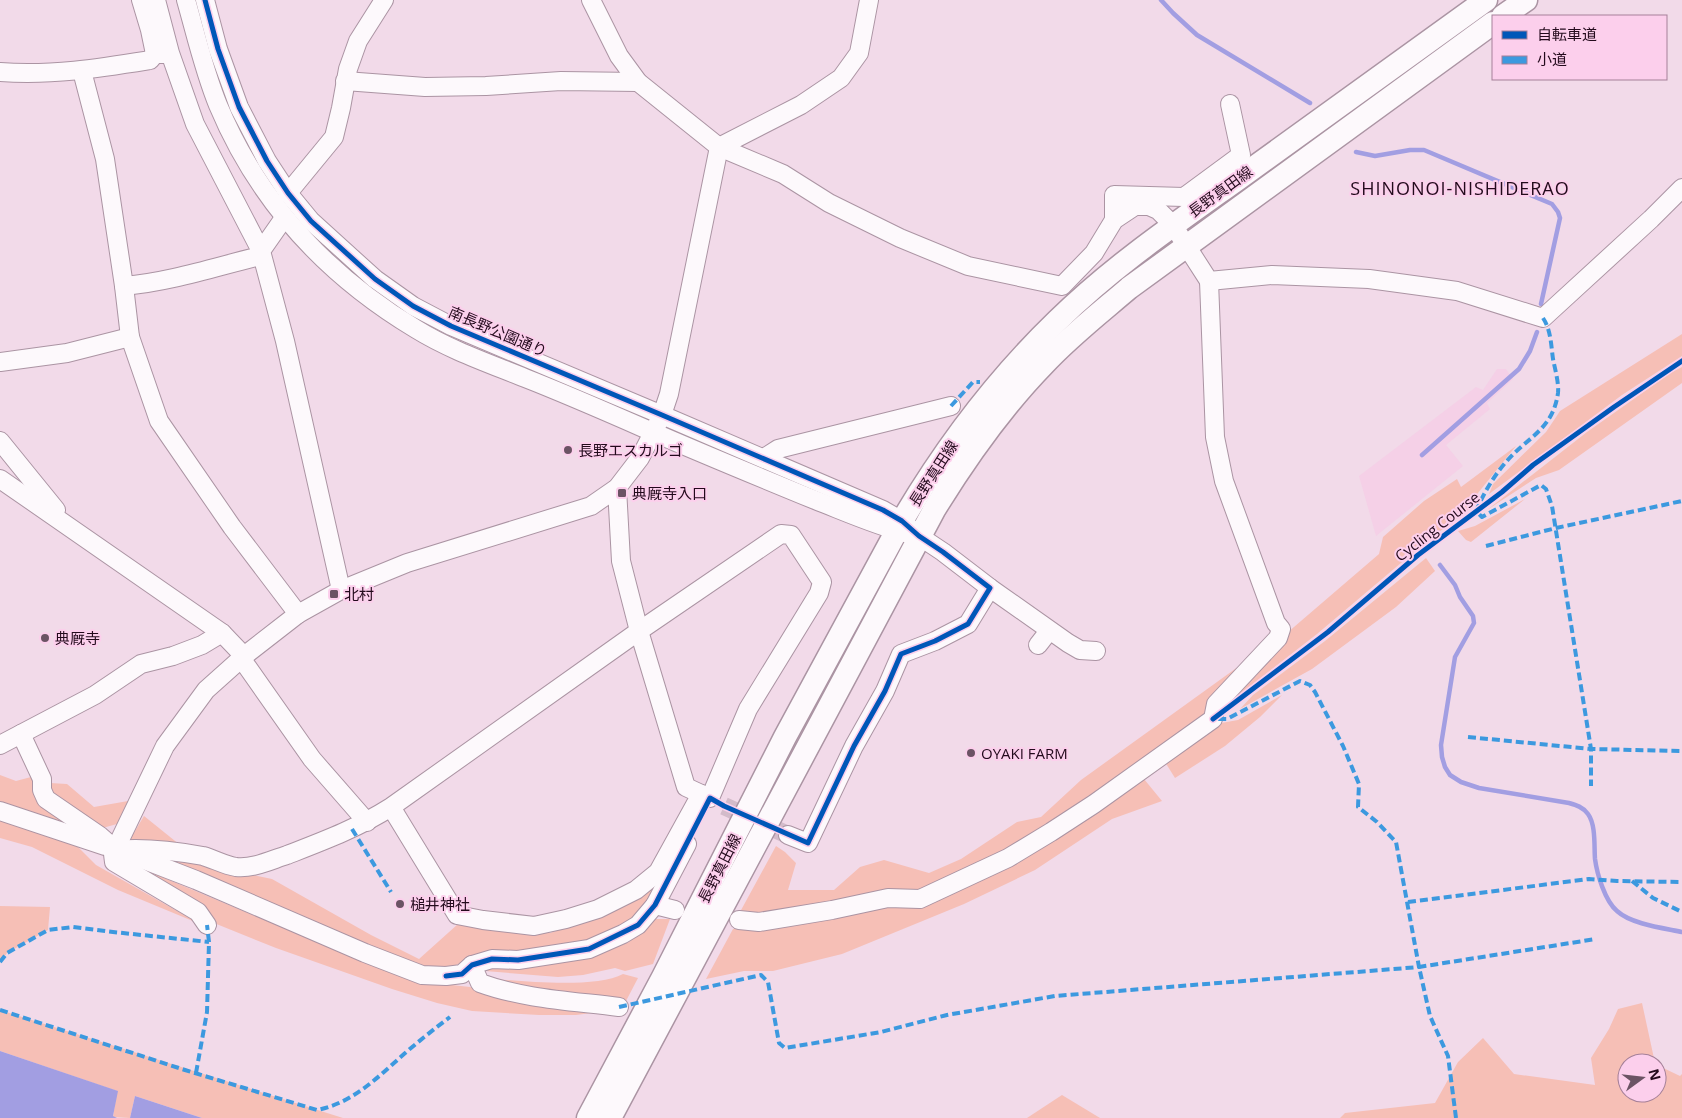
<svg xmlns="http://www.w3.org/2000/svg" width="1682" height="1118" viewBox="0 0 1682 1118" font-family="'Open Sans','Noto Sans JP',sans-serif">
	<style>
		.built { fill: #f5d0e7 }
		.green { fill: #f6bfb6 }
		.water { fill: #a29ee2 }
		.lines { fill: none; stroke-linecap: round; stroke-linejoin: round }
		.stream { stroke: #a29ee2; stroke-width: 4.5 }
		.minor-tunnel { stroke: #d3bbca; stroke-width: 18; stroke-dasharray: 18 9; stroke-linecap: butt }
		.minor-casing { stroke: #ab94a3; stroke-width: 20 }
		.major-casing { stroke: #ab94a3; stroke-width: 25 }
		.minor { stroke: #fdf9fc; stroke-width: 18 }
		.major { stroke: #fdf9fc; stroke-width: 22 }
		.quiet { stroke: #3c99df; stroke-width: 4; stroke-dasharray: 8 4; stroke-linecap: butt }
		.cycleway-casing { stroke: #fccfec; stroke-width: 8 }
		.cycleway { stroke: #0057b8; stroke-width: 5 }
		.poi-dot { fill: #6b5364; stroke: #fccfec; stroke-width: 2 }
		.labels { text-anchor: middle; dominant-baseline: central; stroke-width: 4; stroke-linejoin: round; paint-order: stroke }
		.street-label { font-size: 15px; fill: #230a1c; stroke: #fccfec }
		.poi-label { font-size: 15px; fill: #230a1c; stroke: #fccfec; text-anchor: start }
		.quarter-label { font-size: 18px; letter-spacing: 1px; fill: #230a1c; stroke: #fccfec }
	</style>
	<rect width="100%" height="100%" fill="#f2dae9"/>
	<path class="built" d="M1497 369H1506L1513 379 1487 403 1490 409 1446 445 1463 466 1376 536 1359 476 1476 387 1483 390Z"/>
	<g class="green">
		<path d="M1682 334V356L1622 395 1489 494 1493 484 1546 432 1560 411Z"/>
		<path d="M1682 367V383L1559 470 1536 478 1487 510 1587 432 1672 372Z"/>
		<path d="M1516 446 1478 493 1471 508 1427 541 1317 634 1219 710 1287 633 1379 554 1383 537 1424 501 1457 479 1461 487Z"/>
		<path d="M1525 499 1471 542 1466 540 1458 531 1475 526Z"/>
		<path d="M1426 558 1435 571 1396 607 1312 669 1240 709 1253 695 1325 641Z"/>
		<path d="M1260 651 1208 718 1018 848 920 893 761 916 740 912 776 846 785 852 796 863 788 890H834L860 867 884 860 929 873 961 859 1017 822 1041 817 1081 780Z"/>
		<path d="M1282 695 1260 717 1225 746 1175 778 1165 762 1210 725 1238 720Z"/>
		<path d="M0 775 16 781 31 777 44 804 92 838 0 806Z"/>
		<path d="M1144 779 1162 801 1112 819 1035 870 964 904 842 954 773 971H744L706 979 733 929 779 926 881 907 923 905Z"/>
		<path d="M50 783 67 784 94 807 128 801 117 824 99 829 49 793Z"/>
		<path d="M144 816 185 849 129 841Z"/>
		<path d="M0 819 73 842 96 865 200 924 118 890 32 847 0 838Z"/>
		<path d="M148 853 272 879 371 935 419 959 458 924 550 933 608 913 664 875 637 918 589 943 472 959 450 967 425 968 296 918Z"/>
		<path d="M121 860 344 953 443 984 470 987 526 1001 607 1011 576 1015H539L472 1011 437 1003 392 989 276 948 214 923Z"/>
		<path d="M0 906 50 907 48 930 7 953 0 962Z"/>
		<path d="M655 919H670L653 964 625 971 615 968 583 975 558 977 485 971 500 966 526 967 591 958 629 942Z"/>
		<path d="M623 974 638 978 626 1001 549 995 485 978C517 981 596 989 623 974Z"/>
		<path d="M1642 1003 1655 1063H1627V1093H1657V1065L1680 1076 1682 1074V1118H1340L1345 1113 1435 1103 1458 1062 1483 1038 1514 1074 1595 1085 1591 1058 1609 1029 1618 1009Z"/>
		<path d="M0 1010 343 1118H202L135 1096 130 1118 113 1117 117 1091 0 1051Z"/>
		<path d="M1062 1095 1100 1118H1027Z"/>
	</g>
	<g class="water">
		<path d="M0 1051 118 1091 113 1116 117 1118H0Z"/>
		<path d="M135 1096 202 1118H130Z"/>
	</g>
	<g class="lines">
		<g class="stream">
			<path d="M1161 0 1173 13 1197 35 1310 103"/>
			<path d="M1356 152 1375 156 1410 150H1424L1552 204 1558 212 1560 218 1541 304"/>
			<path d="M1422 455 1519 369 1530 351 1537 332"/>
			<path d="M1440 565 1455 585 1460 597 1473 616 1474 623 1455 657 1441 745 1442 757 1445 767 1450 775 1461 782 1479 788 1569 803C1576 805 1583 807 1588 814 1596 825 1594 846 1595 859 1597 874 1605 901 1617 911 1631 924 1663 928 1682 932"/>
		</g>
		<path class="minor-tunnel" d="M724 806 788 835"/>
		<defs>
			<g id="minor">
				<path d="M141 0 150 30 155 54H166"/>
				<path d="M186 0C196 35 204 71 218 105 259 203 326 275 416 329 450 350 488 363 525 378 566 394 607 412 648 430 703 454 759 477 815 500 846 512 877 526 909 534"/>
				<path d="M205 0 218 49 239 107 267 161 288 193 311 221 375 279 413 306 451 326 662 415 883 510 902 521 919 536 943 552 990 588 1068 643 1080 650 1096 651"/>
				<path d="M591 0 619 56 638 82 719 147 783 174 829 203 900 238 968 266 1062 286 1094 253 1114 220 1135 206H1149L1158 210 1173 225 1209 281 1272 275 1369 279 1457 291 1543 318 1651 219 1682 188"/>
				<path d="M82 71 105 159 124 286 130 337 159 421 232 527 298 614"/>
				<path d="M0 72C51 76 100 68 150 60L155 54"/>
				<path d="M345 81 425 87 486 86 561 81 638 82"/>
				<path d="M719 147 801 105 841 78 859 53 869 0"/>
				<path d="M288 193 334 137 341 108 348 69 358 41 384 0"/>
				<path d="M284 218 261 251 285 341 341 590"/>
				<path d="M1114 220V195L1184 197 1241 155 1230 104"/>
				<path d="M124 286C169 282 212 268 256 257L261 251 195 124 170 53 156 0"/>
				<path d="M0 362 67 353 130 337"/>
				<path d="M0 441 56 510"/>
				<path d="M764 458 778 449 951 406"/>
				<path d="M0 479 222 633 244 656"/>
				<path d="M617 488 621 561 639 631 686 787 701 794"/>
				<path d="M1038 645 1049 631"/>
				<path d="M241 658 312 759 367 822"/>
				<path d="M21 734 42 779V790L46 799 100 836 116 850C144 847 175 851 203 856 214 859 224 865 236 867 253 869 271 860 287 855 323 841 358 828 391 807L639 631 781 534 791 535 822 582 819 593 748 709 710 798 701 794 658 872 636 890 598 909 566 919 534 926 483 920 457 915 391 807"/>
				<path d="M0 745 95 695 141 664 173 656 202 645 222 633"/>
				<path d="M0 811 105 846"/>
				<path d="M788 835 808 843 854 746 885 691 901 654 935 641 968 624 990 588"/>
				<path d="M129 854 196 880 365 953 422 975 446 976 462 974 472 965 492 959 518 960 589 949 623 934 638 925 655 905 687 844"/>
				<path d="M655 905 675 910"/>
				<path d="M739 920 759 922 832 910 888 898 920 899 1008 858 1051 832 1094 804 1213 719 1216 704 1278 638 1281 629 1276 623 1224 481 1215 437 1209 281"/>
				<path d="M207 925 198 912 114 862 113 854 165 746 206 690 244 656 298 614 341 590 407 563 591 506 617 488 640 458 662 415 669 394 719 147"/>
				<path d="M472 965 480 983C524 999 573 1001 619 1007"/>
			</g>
			<g id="major">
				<path d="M1503 16 1526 0"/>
				<path d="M588 1118 663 977 785 737 902 521C945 448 996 380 1057 321 1112 267 1175 224 1238 179 1320 119 1403 60 1486 0"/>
				<path d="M610 1118 934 510C966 458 1001 408 1044 364 1070 336 1101 312 1129 288L1493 23"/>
			</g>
		</defs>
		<use href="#minor" class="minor-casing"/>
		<use href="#major" class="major-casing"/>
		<use href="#minor" class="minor"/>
		<use href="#major" class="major"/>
		<g class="quiet">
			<path d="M1543 318C1551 330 1551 345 1553 359 1555 369 1559 383 1558 393 1553 430 1526 438 1506 462 1493 477 1484 493 1476 511L1482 517 1541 485 1546 489 1552 506 1591 749V786"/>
			<path d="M951 406 973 382H980"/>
			<path d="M1486 546 1556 528 1682 501"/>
			<path d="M1468 737 1591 749 1682 751"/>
			<path d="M352 829 391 892"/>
			<path d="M1632 881 1653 898 1682 912"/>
			<path d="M1408 902 1589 879 1617 881 1682 882"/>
			<path d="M0 962 7 953 48 930 73 927 113 932 209 942"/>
			<path d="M619 1007 761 975 768 982 779 1043 785 1048 881 1032 947 1015 1055 996 1419 967 1396 842 1377 822 1358 807 1359 784 1343 746 1315 692 1310 685 1300 681 1227 719H1215"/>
			<path d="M0 1010 185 1070 317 1110C353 1103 378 1077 404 1054 419 1041 434 1029 450 1017"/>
			<path d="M196 1073 207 1012 209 942 207 925"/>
			<path d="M1456 1118 1448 1056 1430 1016 1419 967 1596 939"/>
		</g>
		<defs>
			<g id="cycleway">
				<path d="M205 0 218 49 239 107 267 161 288 193 311 221 375 279 413 306 451 326 662 415 883 510 902 521 919 536 943 552 990 588 968 624 935 641 901 654 885 691 854 746 808 843 724 806 710 798 655 905 638 925 589 949 518 960 492 959 472 965 462 974 446 976"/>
				<path d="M1213 719 1328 632 1418 555 1502 492 1533 465 1614 407 1682 361"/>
			</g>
		</defs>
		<use href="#cycleway" class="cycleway-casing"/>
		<use href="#cycleway" class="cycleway"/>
	</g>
	<g class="poi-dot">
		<circle cx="568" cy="450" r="5"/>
		<rect x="617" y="488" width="10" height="10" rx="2.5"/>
		<rect x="329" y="589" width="10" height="10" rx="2.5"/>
		<circle cx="45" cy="638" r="5"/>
		<circle cx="971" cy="753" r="5"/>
		<circle cx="400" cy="904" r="5"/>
	</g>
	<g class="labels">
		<g class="street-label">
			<text transform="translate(1220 191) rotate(-36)">長野真田線</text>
			<text transform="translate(498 331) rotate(23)">南長野公園通り</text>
			<text transform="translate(933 473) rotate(-57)">長野真田線</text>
			<text transform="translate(1437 526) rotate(-38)">Cycling Course</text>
			<text transform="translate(719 868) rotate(-63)">長野真田線</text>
		</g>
		<g class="poi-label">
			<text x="578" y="450">長野エスカルゴ</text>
			<text x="632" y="493">典厩寺入口</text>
			<text x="344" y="594">北村</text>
			<text x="55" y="638">典厩寺</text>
			<text x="981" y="753">OYAKI FARM</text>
			<text x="410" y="904">槌井神社</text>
		</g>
		<g class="quarter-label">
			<text x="1460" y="188">SHINONOI-NISHIDERAO</text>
		</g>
	</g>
	<rect x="1492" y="15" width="175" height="65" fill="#fccfec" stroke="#a58099"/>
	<rect x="1502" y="31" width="25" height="8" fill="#0057b8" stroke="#a58099"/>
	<text x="1537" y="40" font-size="15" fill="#230a1c">自転車道</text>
	<rect x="1502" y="56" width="25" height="8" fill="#3c99df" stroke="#a58099"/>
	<text x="1537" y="65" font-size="15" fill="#230a1c">小道</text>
	<g transform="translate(1642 1078) rotate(75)"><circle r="24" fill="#fccfec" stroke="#a58099"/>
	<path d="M0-4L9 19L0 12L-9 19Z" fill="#6b5364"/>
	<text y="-8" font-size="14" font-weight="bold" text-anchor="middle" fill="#230a1c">N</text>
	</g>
</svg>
